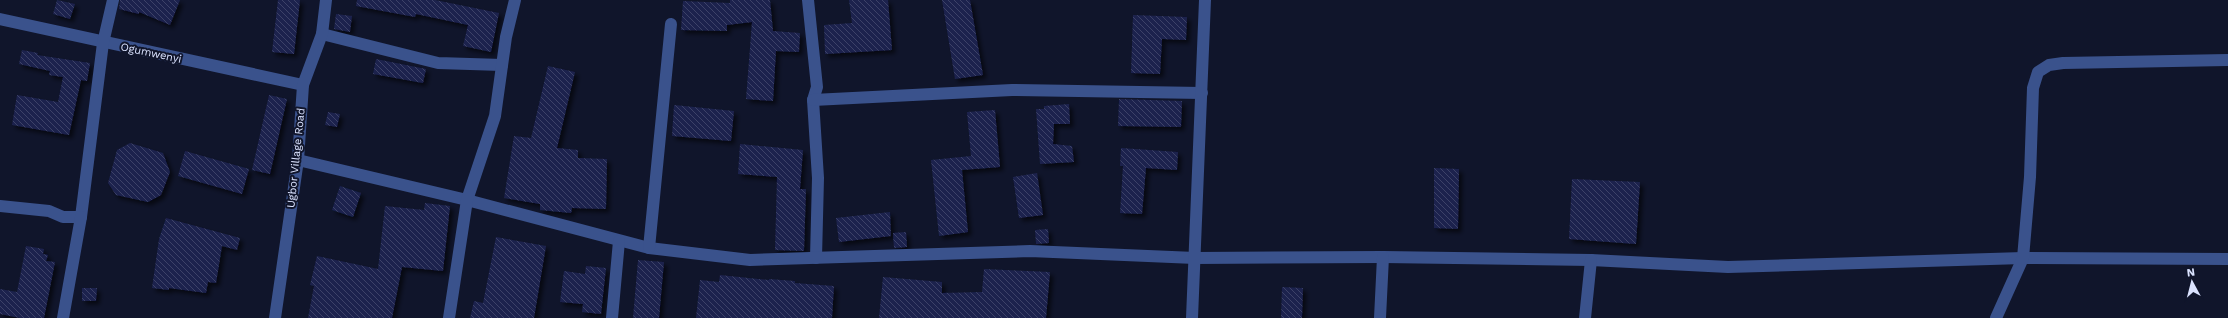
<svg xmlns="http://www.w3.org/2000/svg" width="2228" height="318" viewBox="0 0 2228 318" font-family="'Work Sans',sans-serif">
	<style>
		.building { fill: url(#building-back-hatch); filter: url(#shadow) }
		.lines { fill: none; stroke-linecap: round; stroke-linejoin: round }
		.minor { stroke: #3a528c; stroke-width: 12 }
		.labels { text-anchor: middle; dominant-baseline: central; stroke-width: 4; stroke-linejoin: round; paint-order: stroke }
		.street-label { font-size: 11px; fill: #dbe3ff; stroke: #10152b }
	</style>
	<defs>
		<pattern id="building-back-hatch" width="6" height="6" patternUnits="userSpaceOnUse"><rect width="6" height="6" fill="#1c224d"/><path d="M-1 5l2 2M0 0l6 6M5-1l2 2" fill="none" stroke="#3c4268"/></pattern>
		<filter id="shadow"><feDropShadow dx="3.5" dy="3.5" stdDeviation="2" flood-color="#0009"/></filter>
	</defs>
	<rect width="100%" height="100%" fill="#10152b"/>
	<g class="building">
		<path d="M57 0 75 4 70 19 53 14Z"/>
		<path d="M120 0H180L170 25 139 12V14L119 9Z"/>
		<path d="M278 0H300L294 54 272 52Z"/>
		<path d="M357 0H435L499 13 491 52 463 46 468 25 416 14 415 17 356 6Z"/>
		<path d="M730 0H770L773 31 800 33 799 52 776 51 773 101 746 99 752 22 727 25V31L681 30 683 1 730 3Z"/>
		<path d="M849 0H888L892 50 825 54 824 25 852 23Z"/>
		<path d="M942 0H970L983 75 955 79Z"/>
		<path d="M336 14 352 16 350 32 334 29Z"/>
		<path d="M1133 15 1187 17 1186 40 1162 39 1160 74 1131 73Z"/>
		<path d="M22 50 38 53 37 55 90 63 87 81 81 80 69 135 12 125 17 95 58 102 63 77 49 75 50 71 19 64Z"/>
		<path d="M376 59 426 69 423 83 373 74Z"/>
		<path d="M548 66 575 72 557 148 578 150V158L607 159 606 209 572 208 571 213 540 210V204L504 198 514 136 531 138Z"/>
		<path d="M269 95 287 99 270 174 252 170Z"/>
		<path d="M1119 99 1182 101 1181 127 1118 126Z"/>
		<path d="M1069 104 1070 124H1054L1053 144 1072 146 1074 162 1040 164 1036 109H1044V106Z"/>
		<path d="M674 105 734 111 731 141 672 136Z"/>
		<path d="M995 110 1000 167 962 170 968 232 939 236 931 160 971 156 967 112Z"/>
		<path d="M328 112 340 114 337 127 325 125Z"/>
		<path d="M130 143 163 153 170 172 161 195 148 202 116 195 108 183 117 150Z"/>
		<path d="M740 144 803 150 800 189H806L804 251 775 250 777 177 738 174Z"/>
		<path d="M1121 148 1178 152 1177 170 1146 168 1142 214 1120 213 1123 166H1120Z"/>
		<path d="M185 151 249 169 242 194 178 176Z"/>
		<path d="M1434 168 1459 169 1458 229 1434 228Z"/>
		<path d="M1037 173 1043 215 1019 218 1013 177Z"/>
		<path d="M1572 179 1640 182 1636 244 1569 239Z"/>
		<path d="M340 186 361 193 353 217 332 210Z"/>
		<path d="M425 203 450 206 443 271 402 267 392 318H308L314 286 310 285 317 256 378 269 385 206 424 210Z"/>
		<path d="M890 212 891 236 839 242 836 218Z"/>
		<path d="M166 218 240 238 237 250 222 246 216 283 208 282 206 293 169 288V290L152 288 159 239Z"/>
		<path d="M1048 229 1049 243 1036 244 1035 230Z"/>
		<path d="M906 232 907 247 894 248 893 233Z"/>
		<path d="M496 237 546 246 534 318H470L474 301 483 303Z"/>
		<path d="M26 246 44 249 43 254 48 255 46 261 55 262 44 318H20L0 314V289L17 292Z"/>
		<path d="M638 260 664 262 659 318H633Z"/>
		<path d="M586 266 606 268 601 314 582 312 583 304 560 302 564 271 585 274Z"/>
		<path d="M984 269 1050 272 1046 318H879L883 277 942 282V293L982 292Z"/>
		<path d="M720 275 769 280V279L795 281V283L834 286 832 318H696L700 280 719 282Z"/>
		<path d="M1282 287 1303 288 1302 318H1281Z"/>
		<path d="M82 288H97L96 301H82Z"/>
	</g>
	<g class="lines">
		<g class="minor">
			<path d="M808 0 817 87 813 100 818 178 816 258"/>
			<path d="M0 19 303 85"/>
			<path d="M322 34 438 63 502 65"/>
			<path d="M813 100 1012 90 1202 93"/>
			<path d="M298 160 467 200 649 248 750 260 1030 251 1195 258 1383 257 1591 260 1728 267 2023 258 2228 259"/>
			<path d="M0 206 49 211 63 217H81L103 43 113 0"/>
			<path d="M649 248 671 24"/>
			<path d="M63 318 81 217"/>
			<path d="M275 318 298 160 303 85 322 34 326 0"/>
			<path d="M449 318 467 200 495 116 506 37 515 0"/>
			<path d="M612 318 619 241"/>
			<path d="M1192 318 1205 0"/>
			<path d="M1380 318 1383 257"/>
			<path d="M1585 318 1591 260"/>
			<path d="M1996 318 2023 258 2030 177 2033 88 2038 72 2049 65 2063 63 2228 60"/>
		</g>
	</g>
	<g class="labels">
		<g class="street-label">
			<text transform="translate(151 53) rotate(12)">Ogumwenyi</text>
			<text transform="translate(296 158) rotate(-84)">Ugbor Village Road</text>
		</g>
	</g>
	<g transform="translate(2192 282) rotate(353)" stroke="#10152b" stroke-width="3" paint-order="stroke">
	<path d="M0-3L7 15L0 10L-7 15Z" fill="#dbe3ff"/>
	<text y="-6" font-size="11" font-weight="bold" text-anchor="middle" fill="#dbe3ff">N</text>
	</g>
</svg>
